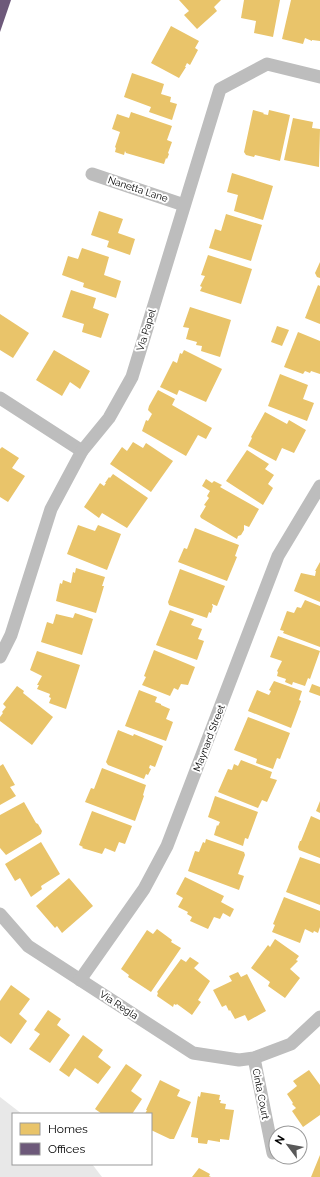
<svg xmlns="http://www.w3.org/2000/svg" width="320" height="1177" viewBox="0 0 320 1177" font-family="Raleway,sans-serif">
	<style>
		.green { fill: #e8e8e8 }
		.homes { fill: #e9c46a }
		.offices { fill: #6d597a }
		.lines { fill: none; stroke-linecap: round; stroke-linejoin: round }
		.street { stroke: #bdbdbd; stroke-width: 13 }
		.labels { text-anchor: middle; dominant-baseline: central; stroke-width: 4; stroke-linejoin: round; paint-order: stroke }
		.street-label { font-size: 10px; fill: #000; stroke: #fff }
	</style>
	<rect width="100%" height="100%" fill="#fff"/>
	<path class="green" d="M0 1097 22 1114H13V1164H92L102 1177H0Z"/>
	<g class="homes">
		<path d="M179 0H221L214 7 217 11 197 29 184 15 189 11Z"/>
		<path d="M244 0H280L273 37 254 33 256 21 241 18Z"/>
		<path d="M291 0H320V41L312 40V41L305 38 303 44 282 39Z"/>
		<path d="M171 26 199 41 195 48 198 50 190 65 187 63 185 67H186L179 78 151 63Z"/>
		<path d="M132 73 164 84 161 94 171 97 170 102 177 104 172 120 149 112 151 107 124 97Z"/>
		<path d="M253 110 264 113 263 114 268 115 269 110 290 115 280 161 255 155 254 157 246 155 244 152Z"/>
		<path d="M131 112 172 126 167 140 172 142 168 153 169 154 167 159 166 158 164 164 126 153 125 151 124 155 115 152 116 148 115 147 120 132 112 129 117 114 129 118Z"/>
		<path d="M293 118 313 122 312 128 320 129 319 167 284 160Z"/>
		<path d="M232 173 273 186 263 220 234 211 238 195 227 192Z"/>
		<path d="M99 211 123 219 118 233 135 239 130 255 107 247 109 241 91 235Z"/>
		<path d="M226 214 262 225 251 261 209 248 215 229 221 231Z"/>
		<path d="M82 248 109 257 104 275 121 281 116 298 83 287 84 283 62 275 68 256 78 259Z"/>
		<path d="M208 255 252 269 241 304 200 291 202 287 200 286 205 276 201 275Z"/>
		<path d="M320 262V278L317 277 315 273Z"/>
		<path d="M318 285 320 286V324L305 318Z"/>
		<path d="M71 290 96 298 93 308 109 314 101 338 82 332 84 324 62 317Z"/>
		<path d="M190 307 231 320 220 357 201 351 202 346 196 345 197 342 186 339 189 328 183 327Z"/>
		<path d="M0 314 29 333 13 358 0 350Z"/>
		<path d="M277 326 289 330 282 346 271 342Z"/>
		<path d="M298 332 320 341V374L311 371 310 373 305 371 303 374 284 367Z"/>
		<path d="M54 350 90 371 80 389 70 382 62 396 36 380Z"/>
		<path d="M184 350 222 369 206 402 179 390 177 395 160 387 173 361 177 363 180 353 182 354Z"/>
		<path d="M280 374 308 385 303 399 314 403 307 421 268 406Z"/>
		<path d="M158 390 175 399 172 405 212 428 206 439 198 435 186 456 142 431 146 420 148 421 152 414 148 410 149 406Z"/>
		<path d="M265 412 287 424 289 420 306 430 294 453 282 448 276 461 248 446 252 438 251 437Z"/>
		<path d="M133 442 143 448 146 443 173 461 151 492 110 464 122 447 127 451Z"/>
		<path d="M2 447 19 458 12 468 25 476 8 502 0 497V449Z"/>
		<path d="M247 450 269 464 265 469 274 475 268 484 273 488 263 505 226 481Z"/>
		<path d="M113 474 148 498 127 528 102 513 99 518 84 507 100 483 104 486 106 483H105L109 477 110 478Z"/>
		<path d="M206 479 212 483 214 481 222 485 220 487 259 509 249 527 244 525V530L241 535 238 536 237 539 201 518 200 516 206 506 204 505 209 498 207 496 210 491 202 486Z"/>
		<path d="M78 525 95 531 98 525 121 534 107 570 67 554Z"/>
		<path d="M195 528 239 545 235 556 237 557 227 581 178 562 184 548 187 549Z"/>
		<path d="M320 562V602L294 591 301 573 315 576 316 571H315Z"/>
		<path d="M76 568 105 577 102 586H104L96 613 56 601 60 583 62 584 63 580 71 583 73 572 75 573Z"/>
		<path d="M180 569 225 586 217 606 212 604V605L213 606 211 613 209 612 207 618 169 605 168 602Z"/>
		<path d="M305 600 320 606V647L283 633 284 631 280 630 287 611 294 613 297 607 301 608Z"/>
		<path d="M170 610 194 619 191 625 202 629 198 639 204 641 197 660 156 645Z"/>
		<path d="M75 613 93 619 82 655 41 642 47 622 53 624 56 614 73 618Z"/>
		<path d="M278 636 320 651 310 679 308 678 305 686 293 682 292 685 285 682 286 679 277 676 278 672 277 671 282 661 270 657Z"/>
		<path d="M154 650 195 667 188 685 181 684 178 690 174 688 170 696 142 685 146 677 144 676Z"/>
		<path d="M37 651 80 665 66 709 49 703 51 698 49 697 50 694 37 689 39 685H37L42 676 30 670Z"/>
		<path d="M274 681 302 691 299 700 301 701 291 728 248 711 257 690 269 695 271 691 269 690Z"/>
		<path d="M312 684 320 687V696L309 692Z"/>
		<path d="M17 686 24 691 23 693 53 717 32 745 0 721V717L3 713 2 712 6 707 3 704Z"/>
		<path d="M139 690 157 697 155 702 161 704V705L170 709 166 719 173 722 166 741 125 726Z"/>
		<path d="M248 717 290 733 280 759 277 758 273 769 256 763 257 759 234 750Z"/>
		<path d="M118 730 133 736 134 734 163 746 155 767 150 765 149 768 151 769 148 775 146 774 144 779 108 765 106 762Z"/>
		<path d="M241 760 272 772 270 778 277 780 267 802 262 800 258 808 218 792 228 769 232 770 234 764 238 766Z"/>
		<path d="M3 764 15 785 10 787 16 796 0 805V766Z"/>
		<path d="M102 768 146 785 143 795 144 796 135 821 85 802 91 788 94 789Z"/>
		<path d="M215 796 258 812 248 839 245 838 243 846 214 835 217 825 218 826 220 822 208 817Z"/>
		<path d="M320 801V813L316 811Z"/>
		<path d="M24 802 36 823 38 824 42 831 41 834 6 855 0 848V815Z"/>
		<path d="M92 811 132 826 125 844 119 842 115 852 105 848 102 854 82 848 83 847 79 845Z"/>
		<path d="M311 816 320 820V858L299 850 298 847 300 841H301Z"/>
		<path d="M206 839 244 852 245 855 238 874 244 876 239 890 188 871 195 851 199 852 203 842 205 843Z"/>
		<path d="M41 842 60 874 41 886 42 889 31 897 20 878 15 881 5 864Z"/>
		<path d="M300 857 320 864V905L286 892Z"/>
		<path d="M185 877 224 896 221 902 234 909 230 917 223 913 220 919 214 917 208 929 190 921 192 917 187 914 188 912 178 907 183 898 176 894Z"/>
		<path d="M69 878 93 906 62 933 57 926 55 928 36 906Z"/>
		<path d="M284 897 320 911V927L318 933 314 931 313 933 305 929 300 943 272 932 275 925 273 924Z"/>
		<path d="M157 929 172 940 171 942 181 948 151 992 128 977 129 975 121 969 147 930 153 934Z"/>
		<path d="M275 939 299 956 296 960 298 961 290 969 300 978 285 998 268 986 270 982 251 968 268 945 270 947Z"/>
		<path d="M190 957 199 963 194 968 210 981 198 1000 201 1002 192 1015 177 1004 176 1005 174 1004 173 1007 157 996 158 993 157 992 181 959 186 962Z"/>
		<path d="M238 972 241 977 247 974 266 1011 248 1021 245 1015 235 1019 230 1010 229 1011 226 1005 222 1007 213 990 232 981 229 976Z"/>
		<path d="M11 985 30 999 19 1014 27 1021 11 1044 0 1036V1001Z"/>
		<path d="M48 1010 61 1019 57 1025 70 1035 50 1063 29 1049 40 1034 34 1030Z"/>
		<path d="M83 1035 103 1050 98 1057 111 1067 98 1084 75 1068 69 1077 59 1070Z"/>
		<path d="M126 1064 142 1075 131 1091 142 1099 132 1114H102L95 1109Z"/>
		<path d="M309 1070 320 1085V1115L303 1127 292 1111 296 1108 292 1104 293 1103 287 1094 297 1086 293 1081Z"/>
		<path d="M160 1080 180 1090 177 1096 191 1102 174 1139H170L151 1130V1114H145L147 1110H146Z"/>
		<path d="M201 1092 220 1095 219 1100H221L220 1103 226 1104 225 1109 234 1110 229 1140 220 1139V1142L208 1140 207 1144 198 1143V1138L191 1137 198 1096 200 1097Z"/>
		<path d="M320 1155V1177H311Z"/>
		<path d="M199 1168 210 1174 209 1176 211 1177H192Z"/>
	</g>
	<path class="offices" d="M0 0H11L0 32Z"/>
	<g class="lines">
		<g class="street">
			<path d="M92 174 184 205"/>
			<path d="M0 398 82 451"/>
			<path d="M0 657 11 635 51 509 82 451 109 418 132 377 220 89 267 64 320 77"/>
			<path d="M0 914 28 946 193 1053 239 1060 254 1058 291 1044 320 1017"/>
			<path d="M80 980 144 889 167 846 278 556 320 486"/>
			<path d="M254 1058 273 1153"/>
		</g>
	</g>
	<g class="labels">
		<g class="street-label">
			<text transform="translate(138 189) rotate(18)">Nanetta Lane</text>
			<text transform="translate(146 330) rotate(-73)">Via Papel</text>
			<text transform="translate(209 738) rotate(-69)">Maynard Street</text>
			<text transform="translate(119 1005) rotate(33)">Via Regla</text>
			<text transform="translate(261 1094) rotate(79)">Cinta Court</text>
		</g>
	</g>
	<rect x="12" y="1113" width="140" height="52" fill="#ffffff" stroke="#999999"/>
	<rect x="20" y="1123" width="20" height="12" fill="#e9c46a" stroke="#999999"/>
	<text x="48" y="1133" font-size="12" fill="#000000">Homes</text>
	<rect x="20" y="1143" width="20" height="12" fill="#6d597a" stroke="#999999"/>
	<text x="48" y="1153" font-size="12" fill="#000000">Offices</text>
	<g transform="translate(288 1145) rotate(302)"><circle r="19" fill="#ffffff" stroke="#999999"/>
	<path d="M0-3L7 15L0 10L-7 15Z" fill="#595959"/>
	<text y="-6" font-size="11" font-weight="bold" text-anchor="middle" fill="#000000">N</text>
	</g>
</svg>
